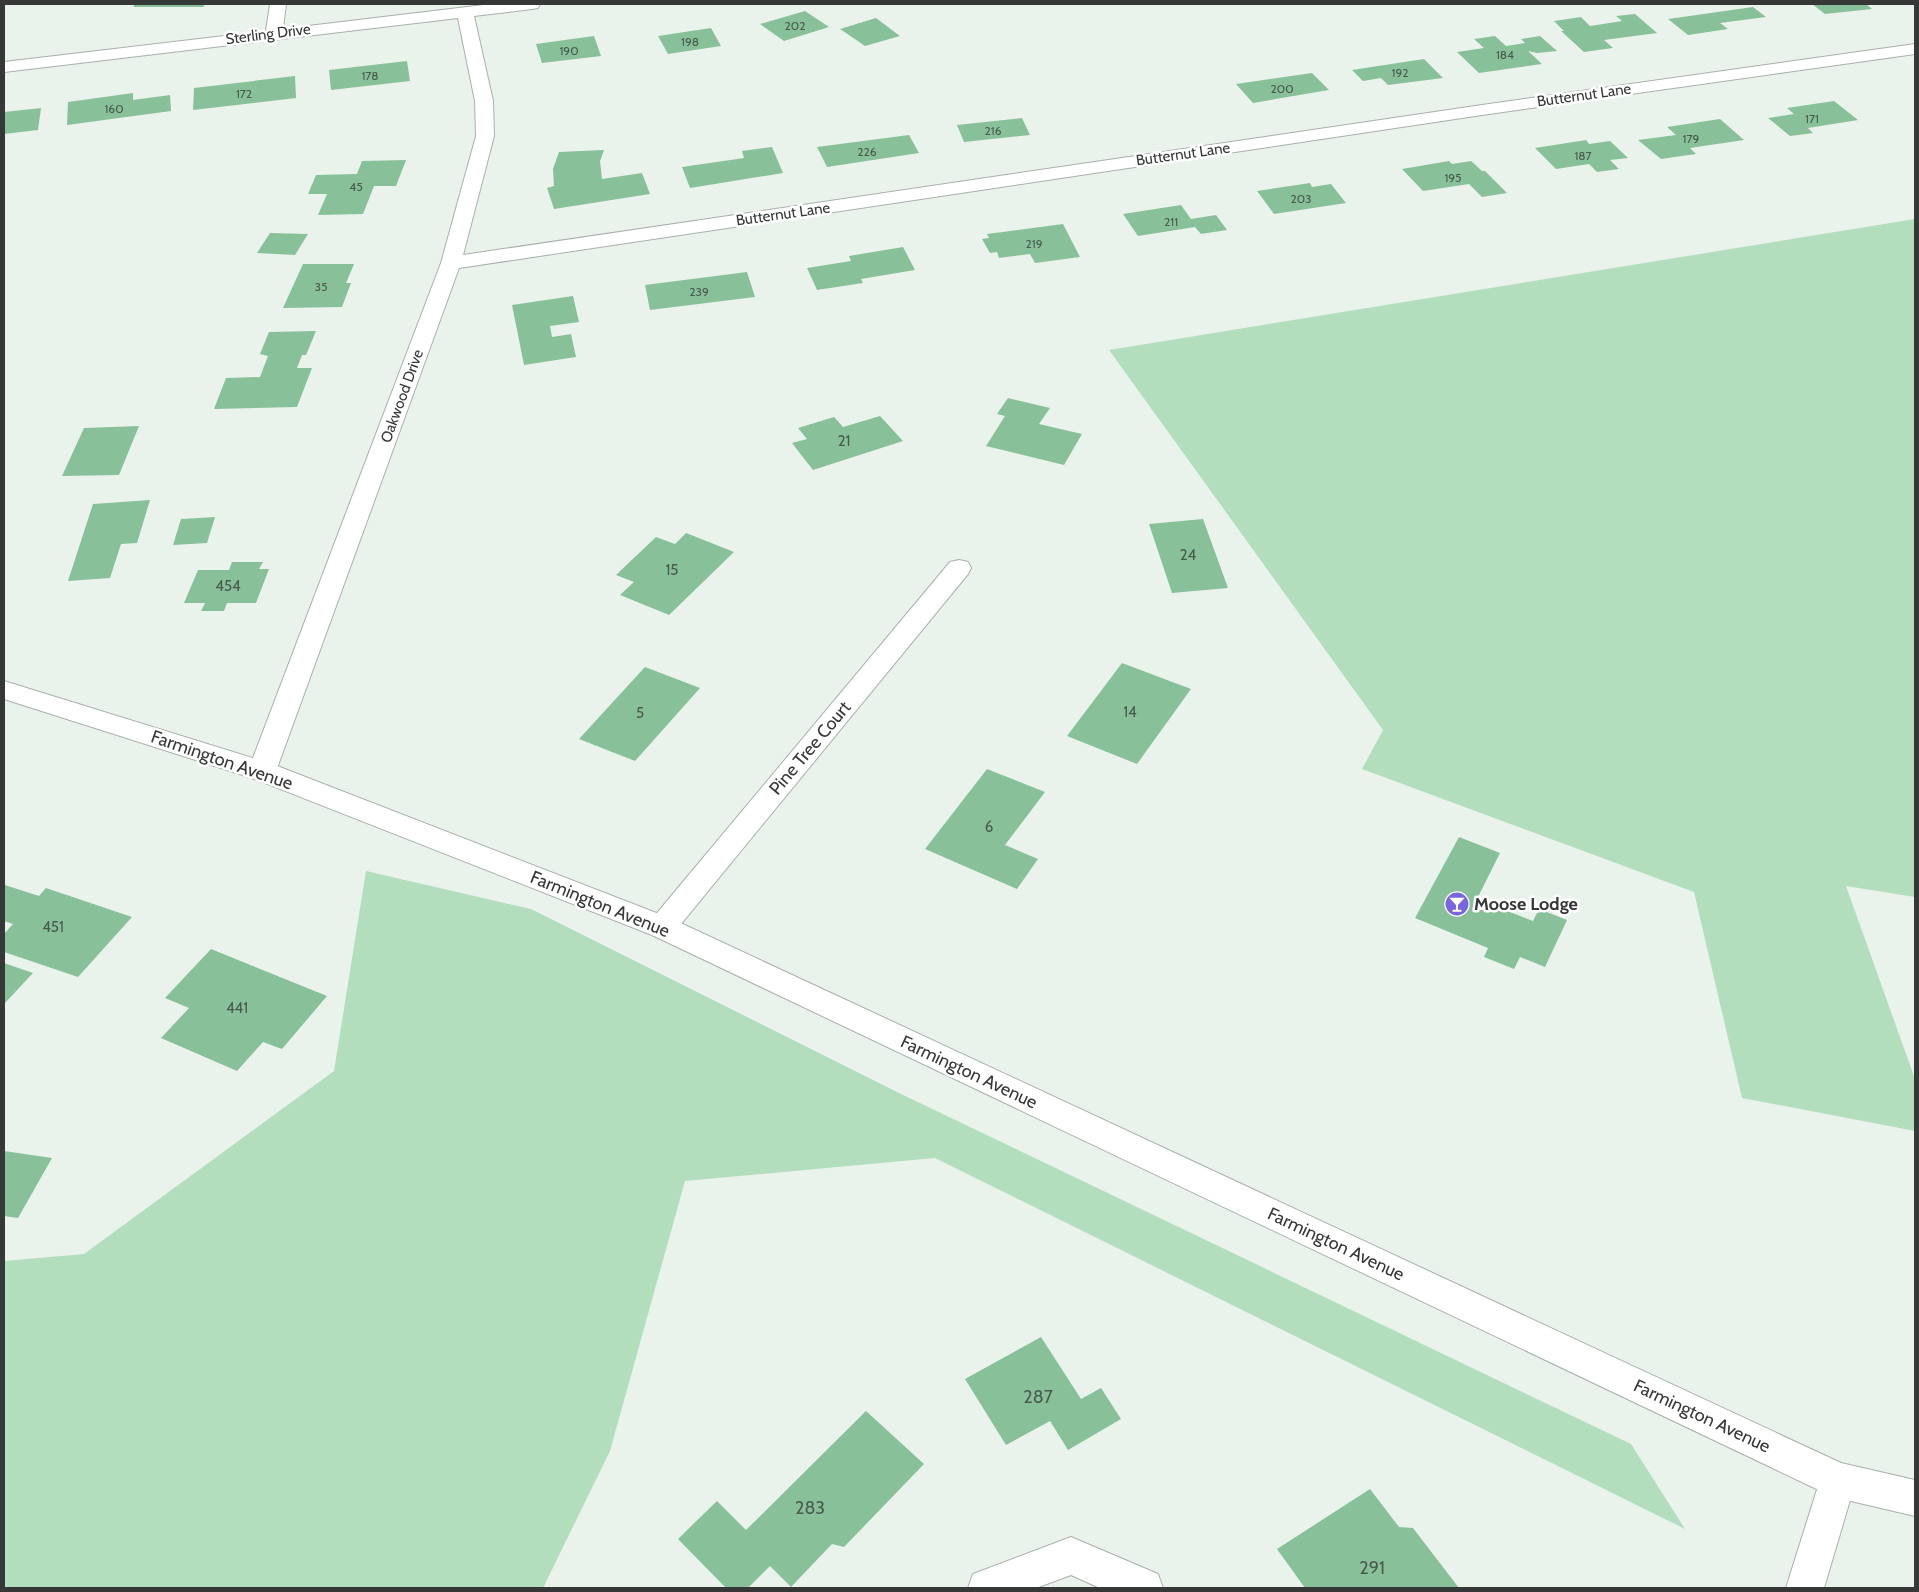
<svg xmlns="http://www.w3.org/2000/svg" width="1919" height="1592" viewBox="0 0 1919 1592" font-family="Cabin,sans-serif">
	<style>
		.green { fill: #b2debe }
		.building { fill: #88c199 }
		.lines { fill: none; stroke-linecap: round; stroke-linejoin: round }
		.street-casing { stroke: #a9b0ab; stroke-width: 2 }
		.secondary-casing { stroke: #a9b0ab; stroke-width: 2 }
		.street { fill: #fff; fill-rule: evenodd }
		.secondary { fill: #fff; fill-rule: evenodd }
		.labels { text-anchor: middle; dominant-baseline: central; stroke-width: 5; stroke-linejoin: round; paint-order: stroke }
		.far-number-label { font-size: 12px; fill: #4a5a4f }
		.far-street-label { font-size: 15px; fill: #353836; stroke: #fff }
		.number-label { font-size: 15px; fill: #4a5a4f }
		.street-label { font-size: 18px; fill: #353836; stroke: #fff }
		.poi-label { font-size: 18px; font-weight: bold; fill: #353836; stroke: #fff; text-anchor: start }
		.near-number-label { font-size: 18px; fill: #4a5a4f }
	</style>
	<rect width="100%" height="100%" fill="#eaf2ec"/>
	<g class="green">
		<path d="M1915 219V897L1846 886 1915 1079V1131L1742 1098 1694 892 1362 769 1383 730 1109 350Z"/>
		<path d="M366 871 531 909 899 1093 1631 1444 1685 1529 935 1158 685 1181 610 1451 543 1588H4V1261L84 1254 334 1071Z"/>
	</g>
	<g class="building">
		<path d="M135 4H205L203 7H133Z"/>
		<path d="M1812 4H1866L1872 9 1825 14Z"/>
		<path d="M1753 7 1766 17 1720 23 1728 29 1688 35 1668 19Z"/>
		<path d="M805 11 829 27 784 41 760 24Z"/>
		<path d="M1635 14 1657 33 1604 40 1613 48 1584 52 1561 31H1564L1554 21 1581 17 1590 26 1622 21 1616 16Z"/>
		<path d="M876 18 900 36 865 46 840 29Z"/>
		<path d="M711 28 721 46 668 54 658 36Z"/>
		<path d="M594 36 601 56 542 63 536 44Z"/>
		<path d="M1495 36 1506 46 1525 43 1521 39 1540 36 1557 51 1537 53 1528 51 1542 64 1479 73 1457 52 1484 48 1474 39Z"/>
		<path d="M1424 59 1443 78 1388 85 1381 78 1363 81 1352 70Z"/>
		<path d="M407 61 410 81 331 90 329 70Z"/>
		<path d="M1312 73 1329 90 1253 103 1236 84Z"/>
		<path d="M295 76 296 98 193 110 194 88Z"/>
		<path d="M133 93V100L170 95 171 111 67 125 68 102Z"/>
		<path d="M1834 101 1858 120 1808 128 1813 133 1790 136 1768 118 1794 114 1787 108Z"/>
		<path d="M41 108 38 130 4 134V112Z"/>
		<path d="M1022 118 1030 135 964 142 957 125Z"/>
		<path d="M1720 119 1744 140 1690 148 1696 154 1661 159 1638 140 1676 135 1667 127Z"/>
		<path d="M909 135 919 153 827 167 817 147Z"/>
		<path d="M1586 140 1589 144 1610 141 1628 158 1610 160 1619 169 1597 172 1589 164 1556 169 1535 148Z"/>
		<path d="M772 147 783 173 690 188 682 167 744 158 742 151Z"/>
		<path d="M604 150 600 161 602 179 642 173 650 194 554 209 547 188 554 186 553 169 559 152Z"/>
		<path d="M406 160 396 186H374L363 214 318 215 327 194H308L316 175 357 174 362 161Z"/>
		<path d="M1449 161 1452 164 1471 161 1482 171H1485L1507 193 1482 197 1469 184 1423 191 1402 169Z"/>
		<path d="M1310 183 1312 187 1331 184 1346 203 1274 214 1257 191Z"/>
		<path d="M1181 205 1191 219 1216 215 1227 230 1201 234 1195 227 1138 236 1123 214Z"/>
		<path d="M1063 224 1080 257 1035 263 1030 254 999 258 997 252 990 253 982 239 989 238 987 234Z"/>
		<path d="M270 233 308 234 295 255 257 253Z"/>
		<path d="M903 247 915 270 861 279 863 283 817 290 807 268 851 261 849 256Z"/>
		<path d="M303 264H354L346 283H351L342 307 283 308Z"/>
		<path d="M747 272 755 297 650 310 645 285Z"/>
		<path d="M573 296 579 322 550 326 552 337 571 334 576 357 524 365 512 305Z"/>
		<path d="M316 331 306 355H302L297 368H312L297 407 214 409 226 378 260 377 268 356 260 354 269 332Z"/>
		<path d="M1008 398 1050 408 1039 424 1082 434 1064 465 986 446 1005 416 997 414Z"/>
		<path d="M880 416 903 441 813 470 792 443 807 439 798 428 834 417 843 427Z"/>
		<path d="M139 426 119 475 62 476 84 428Z"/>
		<path d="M150 500 137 543 121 544 110 578 68 581 93 504Z"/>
		<path d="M215 517 207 543 173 545 181 519Z"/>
		<path d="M1203 519 1228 588 1172 593 1149 524Z"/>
		<path d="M686 533 734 552 669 615 620 595 634 582 616 575 656 537 675 544Z"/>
		<path d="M232 562H263L259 569H269L256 603H227L224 611H201L205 603H184L198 570H229Z"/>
		<path d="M1122 663 1191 689 1137 764 1067 736Z"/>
		<path d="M645 667 700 688 635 761 579 739Z"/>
		<path d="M987 769 1045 792 1005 845 1038 859 1017 889 925 849Z"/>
		<path d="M1459 837 1500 853 1477 899 1533 921 1539 909 1567 920 1545 967 1520 957 1514 969 1484 957 1488 948 1415 918Z"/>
		<path d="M5 885 39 896 46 888 132 917 78 977 4 952V934L13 924 4 921Z"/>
		<path d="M211 949 327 996 282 1049 263 1042 237 1071 161 1038 189 1008 165 998Z"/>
		<path d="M4 963 33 973 4 1004Z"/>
		<path d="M4 1151 52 1158 18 1218 4 1216Z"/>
		<path d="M1041 1337 1081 1399 1101 1388 1121 1419 1068 1450 1050 1421 1006 1445 965 1379Z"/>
		<path d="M866 1411 924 1464 844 1547 832 1544 791 1587 770 1566 748 1588H726L678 1539 717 1501 746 1530Z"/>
		<path d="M1370 1489 1399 1527 1413 1528 1459 1588H1305L1277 1549Z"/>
	</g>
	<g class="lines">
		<defs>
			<g id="street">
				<path d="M270 4H286L283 29 492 4H540L538 8 532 9 474 16 493 101 494 136 463 255 1482 105 1915 44V54L1482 115 459 268 276 771 272 778 262 781 252 778 248 771 441 263 476 136 475 101 458 18 4 72V62L266 31Z"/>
				<path d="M959 560 968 562 971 568 968 574 672 935 662 938 652 935 647 927 652 919 950 562Z"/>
				<path d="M1838 1462 1851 1467 1856 1480 1824 1588H1786L1820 1480 1825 1467Z"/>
				<path d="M1071 1537 1158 1574 1163 1588H1100L1071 1575 1036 1588H968L973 1574Z"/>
			</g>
			<path id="secondary" d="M4 681 272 764 672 919 1841 1463 1915 1480V1516L1838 1498 1825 1493 652 935 252 778 4 699Z"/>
		</defs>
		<use href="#street" class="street-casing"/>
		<use href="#secondary" class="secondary-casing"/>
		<use href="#street" class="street"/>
		<use href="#secondary" class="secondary"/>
	</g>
	<defs>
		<symbol id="bar-disc" viewBox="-11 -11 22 22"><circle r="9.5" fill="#7a65e0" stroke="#fff"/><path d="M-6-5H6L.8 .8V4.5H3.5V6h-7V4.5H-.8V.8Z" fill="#fff"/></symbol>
	</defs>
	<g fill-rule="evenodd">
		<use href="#bar-disc" x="1443" y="890" width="28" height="28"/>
	</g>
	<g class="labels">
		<g class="far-number-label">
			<text x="795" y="25">202</text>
			<text x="690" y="41">198</text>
			<text x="569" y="50">190</text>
			<text x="1505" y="54">184</text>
			<text x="1400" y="72">192</text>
			<text x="370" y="75">178</text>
			<text x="1282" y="88">200</text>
			<text x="244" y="93">172</text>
			<text x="114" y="108">160</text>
			<text x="1812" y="118">171</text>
			<text x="993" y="130">216</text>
			<text x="1691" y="138">179</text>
			<text x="867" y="151">226</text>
			<text x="1583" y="155">187</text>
			<text x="1453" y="177">195</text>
			<text x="356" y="186">45</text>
			<text x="1301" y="198">203</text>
			<text x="1171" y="221">211</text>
			<text x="1034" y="243">219</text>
			<text x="321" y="286">35</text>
			<text x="699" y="291">239</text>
		</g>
		<g class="far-street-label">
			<text transform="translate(268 34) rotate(-7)">Sterling Drive</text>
			<text transform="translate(1584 95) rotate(-8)">Butternut Lane</text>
			<text transform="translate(1183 154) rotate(-8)">Butternut Lane</text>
			<text transform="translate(783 214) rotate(-8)">Butternut Lane</text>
			<text transform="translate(402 396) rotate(-70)">Oakwood Drive</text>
		</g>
		<g class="number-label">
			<text x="844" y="441">21</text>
			<text x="1188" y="555">24</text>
			<text x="672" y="570">15</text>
			<text x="228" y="586">454</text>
			<text x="1130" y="712">14</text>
			<text x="640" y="713">5</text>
			<text x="989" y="827">6</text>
			<text x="53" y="927">451</text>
			<text x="237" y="1008">441</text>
		</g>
		<g class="street-label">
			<text transform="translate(810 748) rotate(-50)">Pine Tree Court</text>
			<text transform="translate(222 760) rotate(19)">Farmington Avenue</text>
			<text transform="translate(600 904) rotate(22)">Farmington Avenue</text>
			<text transform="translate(969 1072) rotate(25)">Farmington Avenue</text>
			<text transform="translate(1336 1244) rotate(25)">Farmington Avenue</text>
			<text transform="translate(1702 1416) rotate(25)">Farmington Avenue</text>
		</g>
		<g class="poi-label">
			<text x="1474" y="904">Moose Lodge</text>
		</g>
		<g class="near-number-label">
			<text x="1038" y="1397">287</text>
			<text x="810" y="1508">283</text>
			<text x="1372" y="1568">291</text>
		</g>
	</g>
	<rect width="1919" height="1592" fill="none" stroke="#353836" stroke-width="10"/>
</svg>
